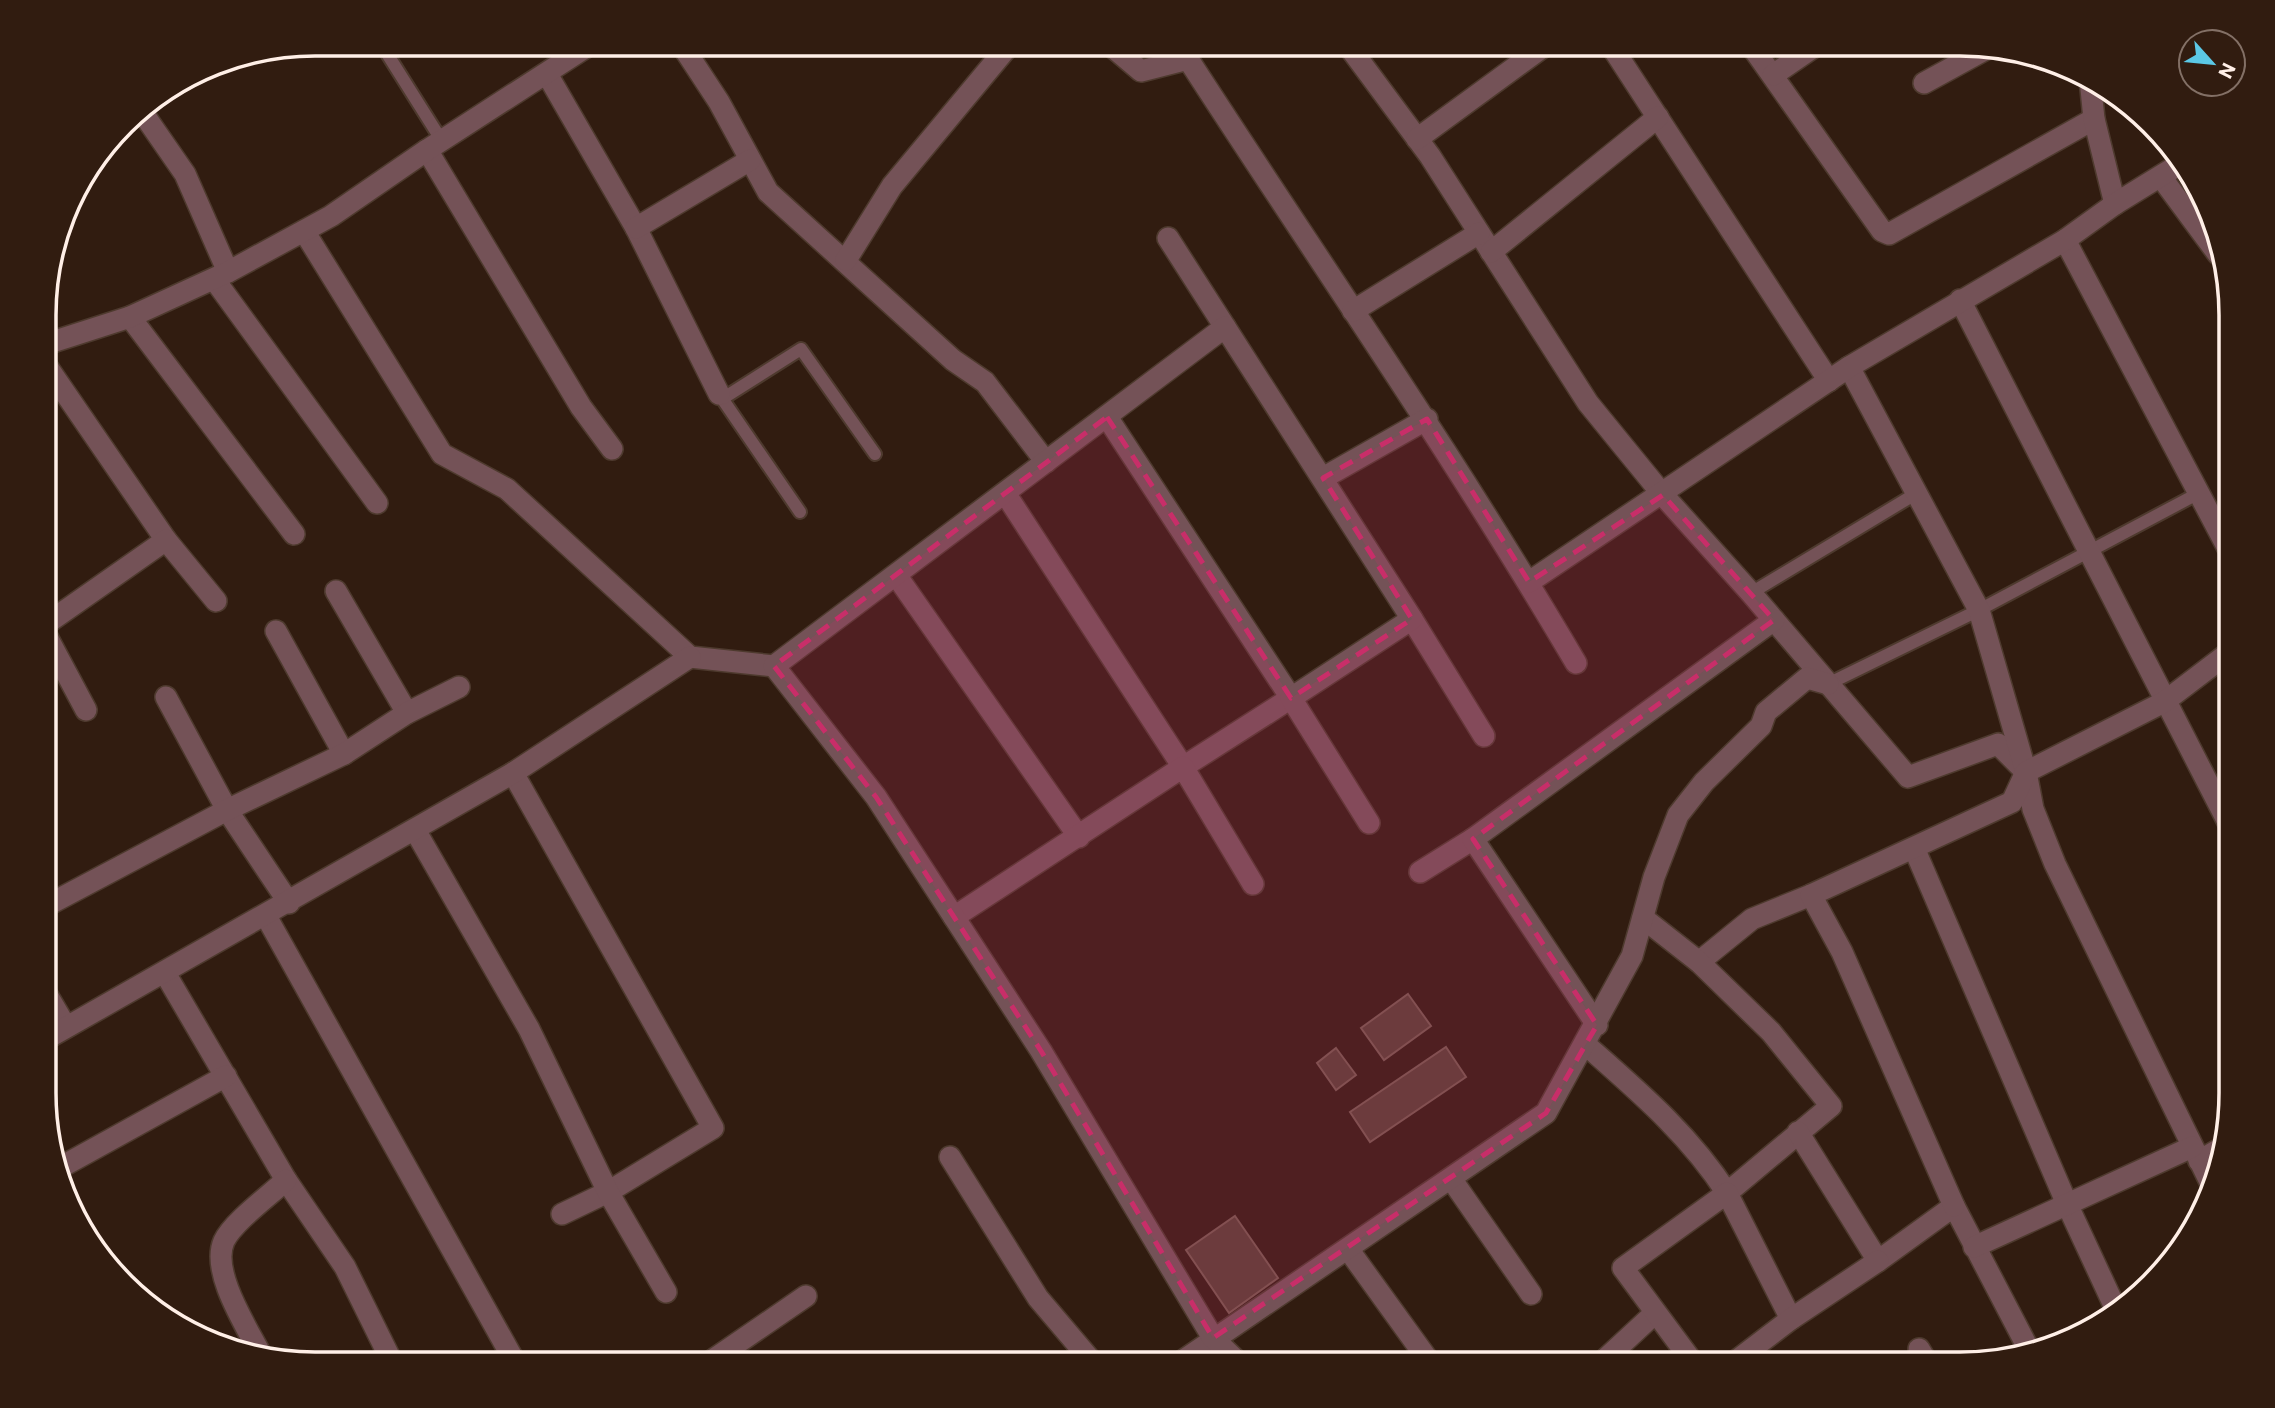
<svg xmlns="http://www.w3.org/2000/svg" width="2275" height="1408" viewBox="0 0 2275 1408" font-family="Commissioner,sans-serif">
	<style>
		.building { fill: #563f32; stroke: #72594c; stroke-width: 2 }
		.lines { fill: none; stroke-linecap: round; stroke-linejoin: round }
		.lane-casing { stroke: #4e3a2e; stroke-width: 16 }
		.street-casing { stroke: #4e3a2e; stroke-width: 24 }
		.lane { stroke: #745257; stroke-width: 12 }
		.street { stroke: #745257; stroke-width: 21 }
		.marked { fill: #c82e69; fill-opacity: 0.2; stroke: #c82e69; stroke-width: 5; stroke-dasharray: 14 9; stroke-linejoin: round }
		.rim { fill: none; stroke: #ffefe7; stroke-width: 3.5 }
	</style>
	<rect width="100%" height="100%" fill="#311c10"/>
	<g class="building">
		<path d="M1408 994 1431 1026 1384 1060 1361 1028Z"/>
		<path d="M1446 1047 1466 1077 1370 1142 1350 1112Z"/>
		<path d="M1336 1048 1356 1075 1336 1090 1317 1063Z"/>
		<path d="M1235 1216 1278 1278 1229 1313 1186 1250Z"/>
	</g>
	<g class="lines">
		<defs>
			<g id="lane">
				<path d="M381 44 442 141"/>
				<path d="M719 394 800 512"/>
				<path d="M722 399 801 349 875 454"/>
				<path d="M1751 593 1917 493"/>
				<path d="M1828 684 1979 610 2199 493"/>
			</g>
			<g id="street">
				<path d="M681 44 719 102 768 192 953 360 985 382 1046 462"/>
				<path d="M1109 44 1141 71 1188 59C1318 260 1455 457 1576 663"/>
				<path d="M1347 44 1430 156 1588 403 1663 495 1751 593 1908 777 1998 744 2026 772"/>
				<path d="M1610 44 1829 381"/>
				<path d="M1750 44 1882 231 1889 234 2094 119"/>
				<path d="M547 74 636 228 719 394"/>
				<path d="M1773 75 1818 44"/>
				<path d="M2090 79 2094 119 2115 204"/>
				<path d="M1924 83 1988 48"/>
				<path d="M140 109 185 174 228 272"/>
				<path d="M1417 139 1547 44"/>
				<path d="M427 150 581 407 612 449"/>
				<path d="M2161 177 2218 254"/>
				<path d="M636 228 750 160"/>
				<path d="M304 231 442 454 507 489 690 657 774 666"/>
				<path d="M1168 238 1225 327"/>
				<path d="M2065 240 2231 554"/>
				<path d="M1491 252 1658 117"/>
				<path d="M846 260 892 186 1010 44"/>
				<path d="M214 279 377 503"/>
				<path d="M1960 300 2231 828"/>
				<path d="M1353 311 1479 233"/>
				<path d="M130 317 294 534"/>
				<path d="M46 344 130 317 228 272 331 216 427 150 591 44"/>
				<path d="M46 365 166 540"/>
				<path d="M1849 367 1979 610 2026 772 2033 809 2055 864 2213 1188"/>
				<path d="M1323 478 1427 419"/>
				<path d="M1005 493 1183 767 1291 698 1107 417"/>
				<path d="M896 575 1079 837"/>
				<path d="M1529 582 1849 367 2065 240 2115 204 2180 164"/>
				<path d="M336 591 407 713"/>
				<path d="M1412 619 1484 736"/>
				<path d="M46 624 166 540 216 601"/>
				<path d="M276 631 344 754"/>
				<path d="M46 635 86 710"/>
				<path d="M166 697 227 810 289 903"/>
				<path d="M513 773 713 1128 608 1192 562 1214"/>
				<path d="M415 830 529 1029 608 1192 666 1292"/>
				<path d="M1914 848 2067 1204 2113 1303"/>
				<path d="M1420 872 1473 839"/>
				<path d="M46 906 227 810 344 754 407 713 459 687"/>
				<path d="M266 916 516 1364"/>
				<path d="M954 917 1183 767 1253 884"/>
				<path d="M1699 962 1752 919 1811 895"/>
				<path d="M165 973 286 1180 345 1267 393 1364"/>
				<path d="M46 993 66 1027"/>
				<path d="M1597 1025 1473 839 1774 620"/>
				<path d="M46 1039 513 773 690 657"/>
				<path d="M1586 1045C1638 1091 1689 1134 1727 1193L1831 1106 1771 1032 1699 962 1643 918"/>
				<path d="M1798 1132 1878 1261 1954 1206 2028 1348"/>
				<path d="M950 1157 1038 1298 1094 1364"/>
				<path d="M2199 1161 2223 1147"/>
				<path d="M61 1167 226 1076"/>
				<path d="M1452 1180 1531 1294"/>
				<path d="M1954 1206 1842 952 1811 895 2012 802 2026 772 2164 702 2231 651"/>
				<path d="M1974 1247 2192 1147"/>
				<path d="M1348 1249 1431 1364"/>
				<path d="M1919 1349 1928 1364"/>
				<path d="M262 1357C248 1329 210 1272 224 1241 233 1222 270 1195 286 1180"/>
				<path d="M707 1364 806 1296"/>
				<path d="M1178 1364 1546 1113 1632 956 1654 877 1678 815 1704 782 1761 726 1766 712 1807 678 1828 684"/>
				<path d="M1240 1364 1213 1338 1041 1051 876 797 774 666 1225 327 1412 619 1291 698 1369 823"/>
				<path d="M1600 1364 1654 1314"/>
				<path d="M1694 1364 1623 1268 1727 1193 1791 1319"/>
				<path d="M1732 1364 1791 1319 1878 1261"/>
			</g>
		</defs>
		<use href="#lane" class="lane-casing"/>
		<use href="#street" class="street-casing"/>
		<use href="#lane" class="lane"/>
		<use href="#street" class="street"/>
	</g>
	<path class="marked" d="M1107 417 1291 698 1412 619 1323 478 1427 419 1529 582 1663 495 1774 620 1473 839 1597 1025 1546 1113 1213 1338 1041 1051 876 797 774 666Z"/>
	<path d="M0 0H2275V1408H0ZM315 56H1960A259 259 0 0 1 2219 315V1093A259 259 0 0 1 1960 1352H315A259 259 0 0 1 56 1093V315A259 259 0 0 1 315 56Z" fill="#311c10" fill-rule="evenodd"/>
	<path class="rim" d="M315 56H1960A259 259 0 0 1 2219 315V1093A259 259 0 0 1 1960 1352H315A259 259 0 0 1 56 1093V315A259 259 0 0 1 315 56Z"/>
	<g transform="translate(2212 63) rotate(117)"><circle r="33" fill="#311c10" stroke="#837066" stroke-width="2"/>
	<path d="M0-5L12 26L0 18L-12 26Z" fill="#5bc8e6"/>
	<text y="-10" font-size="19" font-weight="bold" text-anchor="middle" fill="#ffefe7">N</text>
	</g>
</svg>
